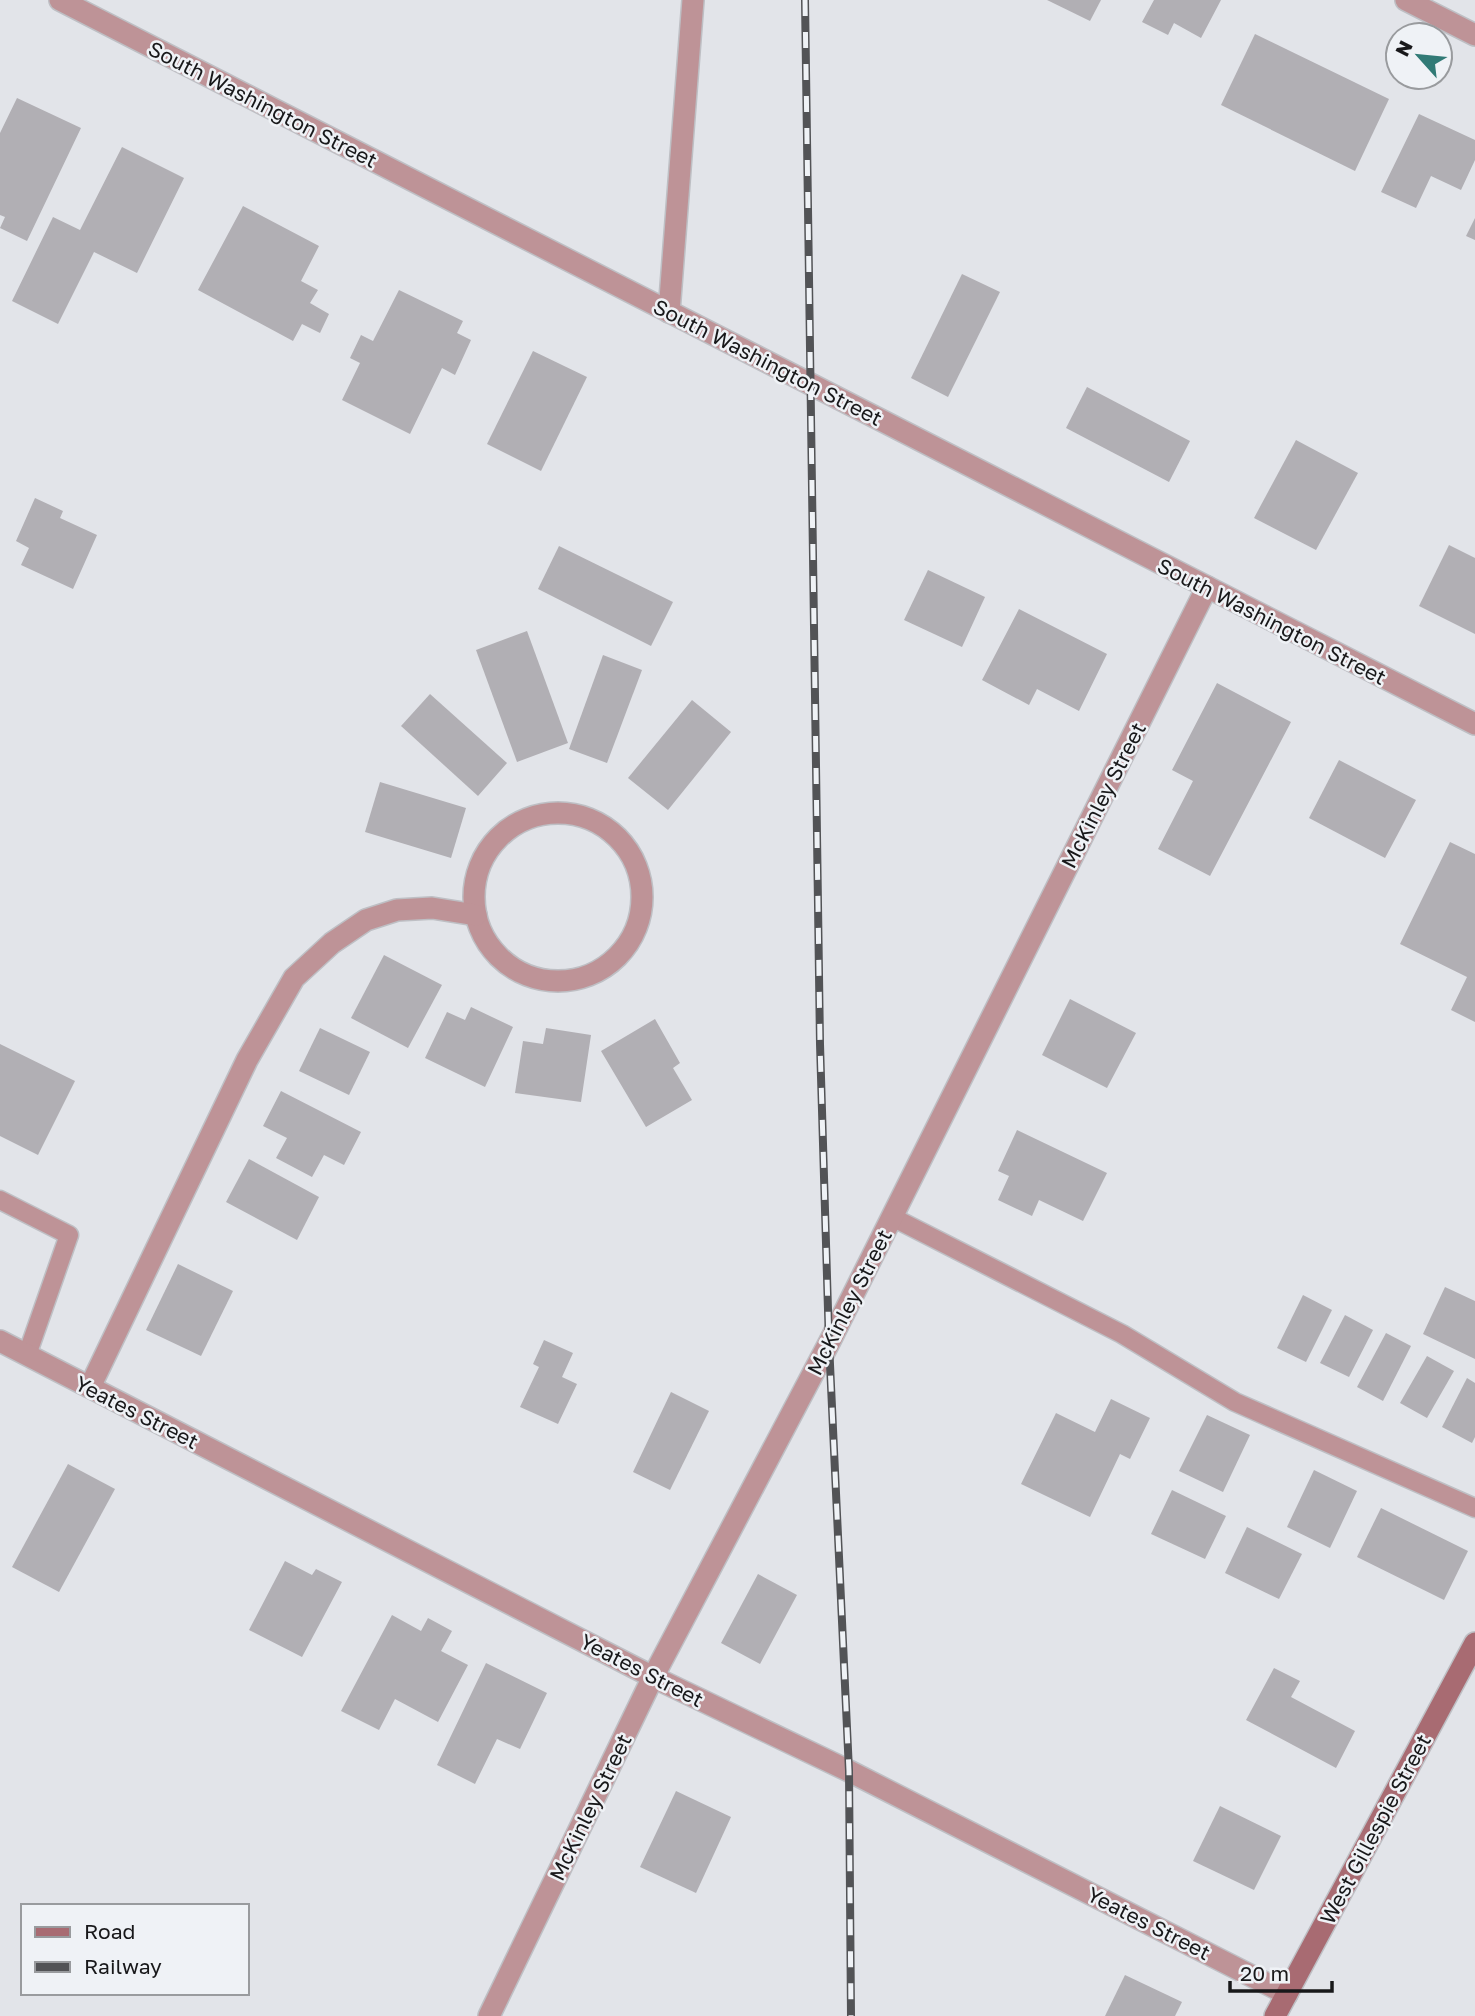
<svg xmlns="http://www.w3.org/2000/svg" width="1475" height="2016" viewBox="0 0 1475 2016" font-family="'Golos Text',sans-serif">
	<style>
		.building { fill: #b1afb4 }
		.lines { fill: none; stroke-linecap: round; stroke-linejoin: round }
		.lane-casing { stroke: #bebfc4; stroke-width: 21 }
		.street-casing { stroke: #bebfc4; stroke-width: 24 }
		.secondary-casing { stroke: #bebfc4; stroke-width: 24 }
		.lane { stroke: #be9397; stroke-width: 18 }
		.street { stroke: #be9397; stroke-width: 21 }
		.secondary { stroke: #a86b72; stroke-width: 21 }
		.rail-casing { stroke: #525356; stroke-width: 8 }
		.rail { stroke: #eff2f6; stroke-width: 5; stroke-dasharray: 16; stroke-linecap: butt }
		.labels { text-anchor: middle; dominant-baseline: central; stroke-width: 5; stroke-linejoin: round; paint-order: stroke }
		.street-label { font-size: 21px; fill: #18181a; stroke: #eff2f6 }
	</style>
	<rect width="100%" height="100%" fill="#e2e4e9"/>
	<g class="building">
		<path d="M1047 0H1101L1090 21Z"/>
		<path d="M1154 0H1221L1201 38 1174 23 1168 35 1142 22Z"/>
		<path d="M1255 34 1389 99 1355 171 1221 105Z"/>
		<path d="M17 98 81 128 27 241 0 228 5 217 0 215V133Z"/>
		<path d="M1419 114 1475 140V160L1461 190 1431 176 1416 208 1381 192Z"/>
		<path d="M122 147 184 178 137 273 94 252 58 324 12 301 53 217 80 230Z"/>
		<path d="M243 206 319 246 301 281 318 290 310 303 329 314 320 333 302 324 293 341 198 290Z"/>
		<path d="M1475 218V240L1466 236Z"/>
		<path d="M962 274 1000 292 948 397 911 378Z"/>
		<path d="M399 290 463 321 457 333 471 340 455 375 442 368 410 434 342 400 360 363 350 358 361 335 373 341Z"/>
		<path d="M533 351 587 377 541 471 487 444Z"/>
		<path d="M1087 387 1190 441 1169 482 1066 428Z"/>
		<path d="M1296 440 1358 473 1316 550 1254 518Z"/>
		<path d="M35 498 63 511 60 518 97 535 73 589 21 565 29 548 16 541Z"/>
		<path d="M1449 545 1475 558V634L1419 606Z"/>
		<path d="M559 546 673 602 651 646 538 589Z"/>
		<path d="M928 570 985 597 962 647 904 620Z"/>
		<path d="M1019 609 1107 654 1079 711 1037 689 1029 705 982 680Z"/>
		<path d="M527 631 568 743 517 762 476 650Z"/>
		<path d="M603 655 642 670 607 763 569 749Z"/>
		<path d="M1217 683 1291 722 1210 876 1158 849 1193 781 1172 770Z"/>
		<path d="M430 694 507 763 478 796 401 726Z"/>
		<path d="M692 700 731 732 668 810 628 778Z"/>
		<path d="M1339 760 1416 800 1385 858 1309 818Z"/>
		<path d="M380 782 466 808 451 858 365 832Z"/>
		<path d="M1450 842 1475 854V1022L1451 1010 1467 977 1400 944Z"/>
		<path d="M384 955 442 985 408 1048 351 1018Z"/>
		<path d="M1070 999 1136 1033 1107 1088 1042 1055Z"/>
		<path d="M471 1007 513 1027 485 1087 425 1058 447 1012 465 1020Z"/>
		<path d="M655 1019 680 1063 673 1068 692 1100 646 1127 601 1051Z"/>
		<path d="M320 1028 370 1052 349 1095 299 1071Z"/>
		<path d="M546 1028 591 1035 581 1102 515 1093 523 1041 543 1044Z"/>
		<path d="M0 1044 75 1081 38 1155 0 1136Z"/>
		<path d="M281 1091 361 1132 344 1165 324 1155 312 1177 276 1158 287 1138 263 1126Z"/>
		<path d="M1017 1130 1107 1173 1083 1221 1039 1200 1032 1216 998 1200 1009 1176 998 1171Z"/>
		<path d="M249 1159 319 1197 297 1240 226 1202Z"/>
		<path d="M178 1264 233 1291 201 1356 146 1330Z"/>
		<path d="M1445 1287 1475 1301V1359L1423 1334Z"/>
		<path d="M1303 1295 1332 1310 1306 1362 1277 1348Z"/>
		<path d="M1345 1315 1373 1330 1349 1377 1320 1363Z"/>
		<path d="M1386 1333 1411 1346 1383 1401 1357 1387Z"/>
		<path d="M544 1340 573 1353 562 1377 577 1384 558 1424 520 1407 539 1367 533 1364Z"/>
		<path d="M1427 1356 1454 1371 1427 1418 1400 1403Z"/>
		<path d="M1467 1378 1475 1383V1437L1472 1443 1442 1427Z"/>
		<path d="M671 1392 709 1411 670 1490 633 1472Z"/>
		<path d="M1111 1399 1150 1418 1130 1459 1120 1454 1090 1517 1021 1484 1056 1413 1095 1432Z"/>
		<path d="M1207 1415 1250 1435 1223 1492 1179 1471Z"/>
		<path d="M68 1464 115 1489 59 1592 12 1567Z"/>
		<path d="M1314 1470 1357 1491 1330 1548 1287 1527Z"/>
		<path d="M1172 1490 1226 1516 1205 1559 1151 1534Z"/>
		<path d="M1381 1508 1468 1551 1444 1600 1357 1557Z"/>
		<path d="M1247 1527 1302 1554 1279 1599 1225 1573Z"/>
		<path d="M285 1561 312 1575 316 1569 342 1582 302 1657 249 1630Z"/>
		<path d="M758 1574 797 1595 760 1664 721 1643Z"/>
		<path d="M392 1615 421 1631 428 1618 452 1631 441 1651 468 1665 438 1722 395 1699 379 1730 341 1711Z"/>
		<path d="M486 1663 547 1693 520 1749 497 1739 475 1784 437 1765Z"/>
		<path d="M1274 1668 1300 1681 1291 1697 1355 1731 1336 1768 1246 1720Z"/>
		<path d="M676 1791 731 1817 696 1893 640 1867Z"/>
		<path d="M1220 1806 1281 1836 1254 1890 1193 1861Z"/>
		<path d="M1125 1975 1182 2002 1175 2016H1105Z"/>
	</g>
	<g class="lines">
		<defs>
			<g id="lane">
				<path d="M0 1200 69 1235 27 1355"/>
				<path d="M892 1217 1122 1334 1235 1402 1475 1508"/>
			</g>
			<g id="street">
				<path d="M60 0 1475 724"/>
				<path d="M1406 0 1475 35"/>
				<path d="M669 312 693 0"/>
				<circle cx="558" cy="897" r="84"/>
				<path d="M0 1341 653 1677 849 1771 1287 1994"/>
				<path d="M90 1387 247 1060 294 978 332 943 366 920 397 910 432 908 476 915"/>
				<path d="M489 2016 653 1677 829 1343 1207 587"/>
			</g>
			<path id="secondary" d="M1275 2016 1475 1643"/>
		</defs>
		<use href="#lane" class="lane-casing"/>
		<use href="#street" class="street-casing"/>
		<use href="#secondary" class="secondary-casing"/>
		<use href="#lane" class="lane"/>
		<use href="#street" class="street"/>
		<use href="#secondary" class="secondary"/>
		<defs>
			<path id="rail" d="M805 0 820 1044 829 1343 849 1771 851 2016"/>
		</defs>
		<use href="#rail" class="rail-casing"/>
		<use href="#rail" class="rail"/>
	</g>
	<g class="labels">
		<g class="street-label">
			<text transform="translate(263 104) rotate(27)">South Washington Street</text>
			<text transform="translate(768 362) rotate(27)">South Washington Street</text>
			<text transform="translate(1272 621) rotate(27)">South Washington Street</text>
			<text transform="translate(1103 795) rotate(-63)">McKinley Street</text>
			<text transform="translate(849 1302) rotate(-63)">McKinley Street</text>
			<text transform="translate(137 1412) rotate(27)">Yeates Street</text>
			<text transform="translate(642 1670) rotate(27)">Yeates Street</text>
			<text transform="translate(590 1807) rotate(-64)">McKinley Street</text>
			<text transform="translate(1375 1829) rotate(-62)">West Gillespie Street</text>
			<text transform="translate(1149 1923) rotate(27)">Yeates Street</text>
		</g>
	</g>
	<rect x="21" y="1904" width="228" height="91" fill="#eff2f6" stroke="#999b9e" stroke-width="2"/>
	<rect x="35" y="1927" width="35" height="10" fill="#a86b72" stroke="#999b9e" stroke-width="2"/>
	<text x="84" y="1939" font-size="21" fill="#18181a">Road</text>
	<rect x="35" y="1962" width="35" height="10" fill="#525356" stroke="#999b9e" stroke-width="2"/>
	<text x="84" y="1974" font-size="21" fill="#18181a">Railway</text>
	<g transform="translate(1419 56) rotate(297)"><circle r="33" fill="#eff2f6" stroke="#999b9e" stroke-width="2"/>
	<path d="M0-5L12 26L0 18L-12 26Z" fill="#317a76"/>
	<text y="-10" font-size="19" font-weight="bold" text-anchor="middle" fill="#18181a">N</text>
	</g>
	<path d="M1230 1981v10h102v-10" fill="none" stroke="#18181a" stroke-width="3.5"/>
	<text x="1240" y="1981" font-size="21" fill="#18181a" stroke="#eff2f6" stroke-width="5" paint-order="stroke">20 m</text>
</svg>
